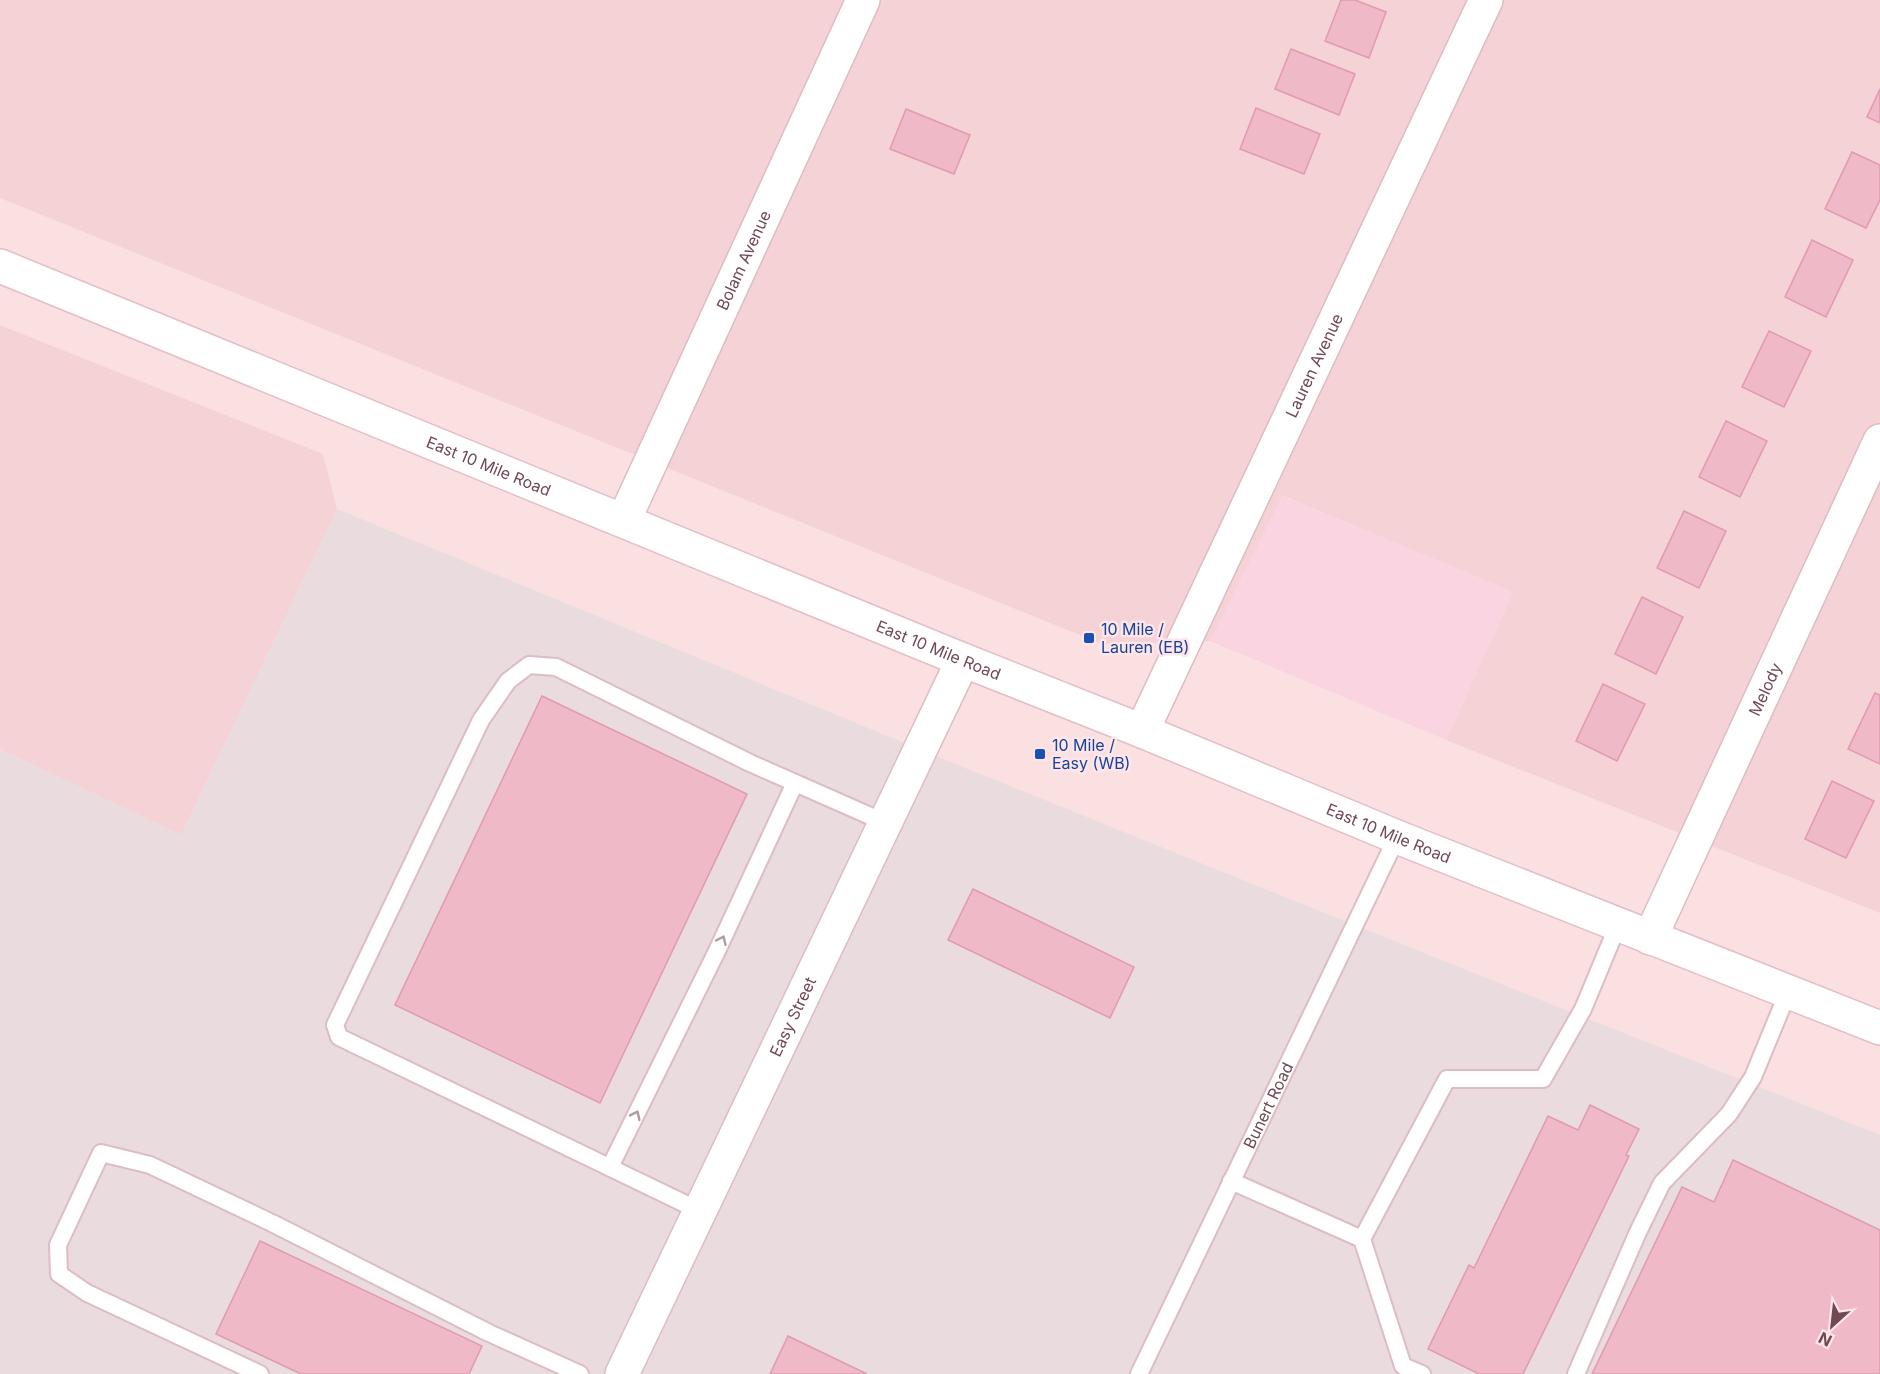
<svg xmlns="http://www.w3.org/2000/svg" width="1880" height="1374" viewBox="0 0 1880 1374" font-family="Inter,sans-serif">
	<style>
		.residential { fill: #f4d2d5 }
		.commercial { fill: #fbd4e2 }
		.industrial { fill: #e9dbde }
		.building { fill: #efb9c8; stroke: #e19aaf; stroke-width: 1.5 }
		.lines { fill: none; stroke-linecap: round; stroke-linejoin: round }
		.service-casing { stroke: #debcc3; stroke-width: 20 }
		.minor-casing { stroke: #debcc3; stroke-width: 36 }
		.secondary-casing { stroke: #e5bdc5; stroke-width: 36 }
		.service { stroke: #fff; stroke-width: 16 }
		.minor { stroke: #fff; stroke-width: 33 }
		.secondary { stroke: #fff; stroke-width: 33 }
		.oneway { stroke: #b09ba2 }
		.transit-dot { fill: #1a4fb4; stroke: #fee5e7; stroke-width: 2 }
		.labels { text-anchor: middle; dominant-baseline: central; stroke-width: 5; stroke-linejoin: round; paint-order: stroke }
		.street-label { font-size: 16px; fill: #704955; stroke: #fee5e7 }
		.transit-label { font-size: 16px; fill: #164399; stroke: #fee5e7; text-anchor: start }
	</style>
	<rect width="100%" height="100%" fill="#fbe0e1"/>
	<g class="residential">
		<path d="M0 0H1880V913L1446 740 1513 592 1283 496 1210 641 1102 644 0 198Z"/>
		<path d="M0 325 323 454 337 509 181 835 0 749Z"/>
	</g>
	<path class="commercial" d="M1282 496 1513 592 1446 740 1210 641Z"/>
	<path class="industrial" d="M337 509 965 768 1553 1005 1880 1135V1374H0V749L181 835Z"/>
	<g class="building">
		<path d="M1341 0H1355L1386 12 1369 58 1325 41Z"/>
		<path d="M1291 49 1355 74 1339 115 1275 89Z"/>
		<path d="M1880 89V123L1867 117Z"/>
		<path d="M1256 108 1320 134 1304 174 1240 149Z"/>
		<path d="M906 109 970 135 954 174 890 149Z"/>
		<path d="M1852 152 1880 165V200L1866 228 1825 209Z"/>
		<path d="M1812 240 1853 260 1826 317 1785 297Z"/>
		<path d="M1769 331 1811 351 1784 407 1742 387Z"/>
		<path d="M1726 421 1767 441 1740 497 1699 477Z"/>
		<path d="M1684 511 1726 531 1699 588 1657 568Z"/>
		<path d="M1642 597 1683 617 1656 674 1615 654Z"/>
		<path d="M1603 684 1645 704 1617 761 1576 741Z"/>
		<path d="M1875 693 1880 695V764L1848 749Z"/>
		<path d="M542 696 747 794 600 1103 395 1005Z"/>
		<path d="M1832 781 1874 801 1846 858 1805 839Z"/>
		<path d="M973 889 1134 967 1110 1018 948 940Z"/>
		<path d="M1590 1105 1639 1129 1626 1155 1629 1156 1523 1374H1479L1428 1349 1469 1265 1474 1268 1548 1116 1578 1130Z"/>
		<path d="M1733 1160 1880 1230V1374H1592L1682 1187 1714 1202Z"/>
		<path d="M260 1241 482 1346 469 1374H301L216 1334Z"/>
		<path d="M788 1336 867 1374H770Z"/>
	</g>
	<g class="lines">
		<defs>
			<g id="service">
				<path d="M610 1167 716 953 795 783"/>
				<path d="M1231 1181 1362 1239 1447 1079H1543L1583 1009 1618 925"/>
				<path d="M700 1211 339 1037 335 1025 481 720 508 681 529 665 556 667 750 763 886 823"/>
				<path d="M1362 1239 1403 1366 1422 1374"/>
				<path d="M260 1374 87 1293 59 1274 58 1245 101 1153 150 1165 274 1224 489 1333 580 1374"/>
				<path id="s1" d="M1139 1374 1397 837"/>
				<path d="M1576 1374 1638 1232 1662 1183 1729 1114 1753 1077 1788 992"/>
			</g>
			<g id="minor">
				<path id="s2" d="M624 520 863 0"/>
				<path id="s3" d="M1142 731 1486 0"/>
				<path id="s4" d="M1650 938 1880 441"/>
				<path id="s5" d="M622 1374 963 660"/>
			</g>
			<g id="secondary">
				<path id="s6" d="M0 266 963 660 1142 731 1397 837 1880 1028"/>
			</g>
		</defs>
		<use href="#service" class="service-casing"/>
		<use href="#minor" class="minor-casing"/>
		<use href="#secondary" class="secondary-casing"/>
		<use href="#service" class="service"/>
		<use href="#minor" class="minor"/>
		<use href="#secondary" class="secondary"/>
	</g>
	<defs><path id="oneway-chevron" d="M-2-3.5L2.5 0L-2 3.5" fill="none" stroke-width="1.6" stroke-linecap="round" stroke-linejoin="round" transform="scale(1.5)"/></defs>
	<g class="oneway">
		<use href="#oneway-chevron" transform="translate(722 940) rotate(-65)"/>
		<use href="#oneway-chevron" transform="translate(636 1115) rotate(-64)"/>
	</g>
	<g class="transit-dot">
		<rect x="1083" y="632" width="12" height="12" rx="3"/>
		<rect x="1034" y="748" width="12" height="12" rx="3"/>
	</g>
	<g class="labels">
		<g class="street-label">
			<text stroke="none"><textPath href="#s2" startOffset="286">Bolam Avenue</textPath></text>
			<text stroke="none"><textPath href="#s3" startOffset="404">Lauren Avenue</textPath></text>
			<text stroke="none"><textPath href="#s6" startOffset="528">East 10 Mile Road</textPath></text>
			<text stroke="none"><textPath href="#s6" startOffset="1014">East 10 Mile Road</textPath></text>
			<text stroke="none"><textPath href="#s4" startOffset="274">Melody</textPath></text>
			<text stroke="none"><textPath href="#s6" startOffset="1500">East 10 Mile Road</textPath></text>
			<text stroke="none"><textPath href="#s5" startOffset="396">Easy Street</textPath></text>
			<text stroke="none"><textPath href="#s1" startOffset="298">Bunert Road</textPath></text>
		</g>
		<g class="transit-label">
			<text x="1101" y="629">10 Mile /<tspan x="1101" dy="18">Lauren (EB)</tspan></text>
			<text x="1052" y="745">10 Mile /<tspan x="1052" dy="18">Easy (WB)</tspan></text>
		</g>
	</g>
	<g transform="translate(1832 1326) rotate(207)" stroke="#fee5e7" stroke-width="4.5" paint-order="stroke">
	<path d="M0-4.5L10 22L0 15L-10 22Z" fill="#704955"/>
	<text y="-9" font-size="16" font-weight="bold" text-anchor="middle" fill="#704955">N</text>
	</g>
</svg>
